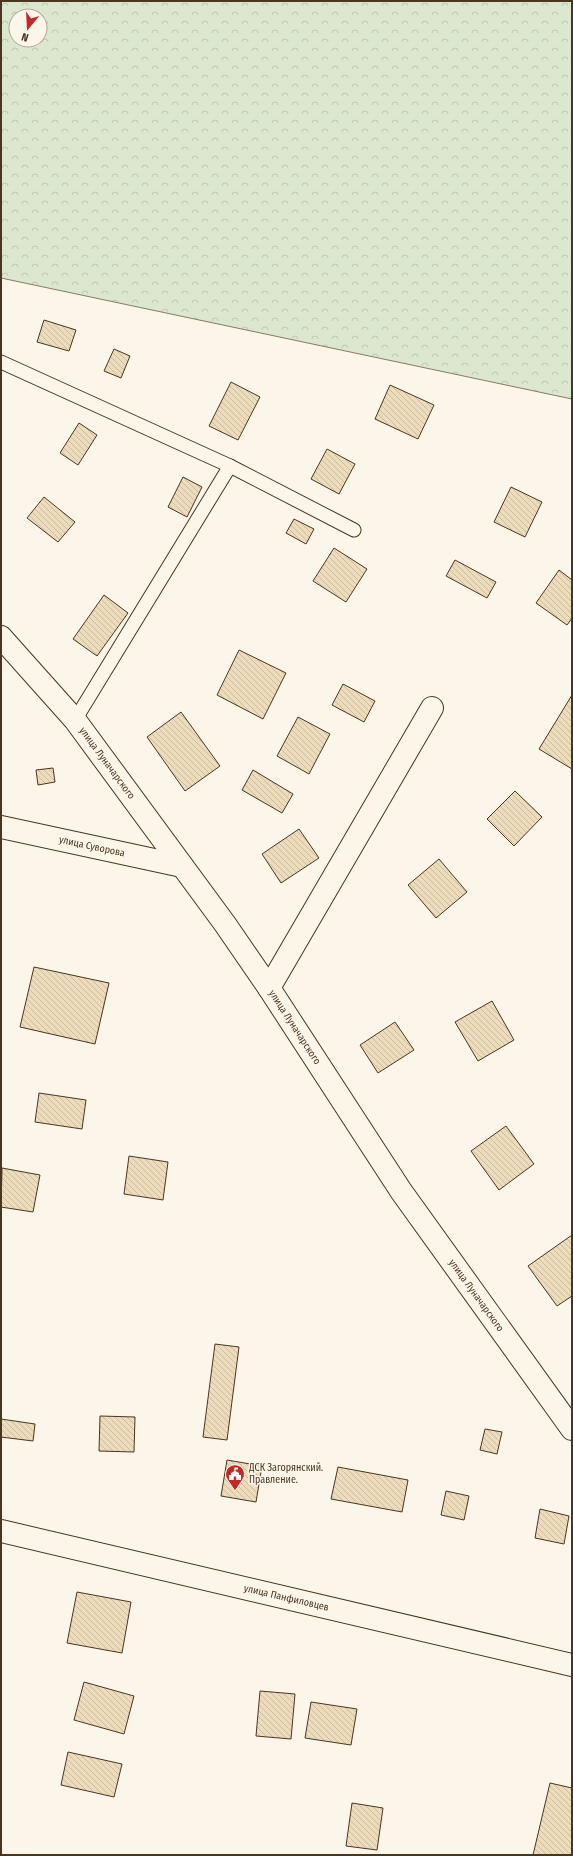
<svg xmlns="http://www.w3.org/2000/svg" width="573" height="1856" viewBox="0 0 573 1856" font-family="'Fira Sans Condensed',sans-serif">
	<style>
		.forest { fill: url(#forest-crowns); stroke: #887966; fill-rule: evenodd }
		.building { fill: url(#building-back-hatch); stroke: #4a3520 }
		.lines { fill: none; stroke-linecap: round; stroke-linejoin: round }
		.service-casing { stroke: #4a3520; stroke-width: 15 }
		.minor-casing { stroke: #4a3520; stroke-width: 24 }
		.service { stroke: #fbf6e9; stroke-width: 13 }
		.minor { stroke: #fbf6e9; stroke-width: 22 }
		.labels { text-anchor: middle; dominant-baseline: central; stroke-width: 3; stroke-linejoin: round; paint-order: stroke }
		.street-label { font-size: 10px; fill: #4a3520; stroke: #fbf6e9 }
		.poi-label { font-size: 10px; fill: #4a3520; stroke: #fbf6e9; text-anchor: start }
	</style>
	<defs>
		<pattern id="forest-crowns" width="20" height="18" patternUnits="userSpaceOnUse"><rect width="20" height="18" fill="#dce7d0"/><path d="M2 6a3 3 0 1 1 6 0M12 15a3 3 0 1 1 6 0" fill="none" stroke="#bec7b2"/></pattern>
		<pattern id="building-back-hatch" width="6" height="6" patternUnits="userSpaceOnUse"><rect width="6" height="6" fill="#ecdcbc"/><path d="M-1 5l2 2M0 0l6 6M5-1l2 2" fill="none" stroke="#ccbda1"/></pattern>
	</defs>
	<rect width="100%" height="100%" fill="#fbf6e9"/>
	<path class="forest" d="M1 1H572V399L1 278ZM16 16H40V40H16Z"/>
	<g class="building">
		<path d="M44 320 76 330 69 351 37 342Z"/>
		<path d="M114 349 130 356 121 378 104 371Z"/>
		<path d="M231 382 260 397 238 440 209 426Z"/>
		<path d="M390 385 434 405 418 439 375 419Z"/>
		<path d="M79 423 97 435 78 465 60 453Z"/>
		<path d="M327 449 355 464 339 494 311 479Z"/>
		<path d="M183 477 202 487 187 517 168 507Z"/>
		<path d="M511 487 542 502 525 537 494 522Z"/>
		<path d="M44 497 75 522 58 542 27 518Z"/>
		<path d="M294 519 314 529 306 544 286 533Z"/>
		<path d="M334 548 367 569 346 602 313 581Z"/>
		<path d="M455 560 496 582 487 598 446 576Z"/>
		<path d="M559 570 572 580V618L567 625 536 603Z"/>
		<path d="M104 595 128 613 97 656 73 639Z"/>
		<path d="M239 650 286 673 263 719 217 695Z"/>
		<path d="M343 684 375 701 364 722 332 705Z"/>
		<path d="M572 695V769L539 749Z"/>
		<path d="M181 712 220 766 185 791 147 737Z"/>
		<path d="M298 717 330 734 309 774 277 756Z"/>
		<path d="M53 768 55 782 38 785 36 770Z"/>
		<path d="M253 770 293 794 282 813 242 790Z"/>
		<path d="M515 791 542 817 514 846 487 819Z"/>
		<path d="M299 829 319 858 281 883 262 854Z"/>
		<path d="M439 859 467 892 436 918 408 885Z"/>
		<path d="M34 967 109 983 95 1044 20 1027Z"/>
		<path d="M492 1001 514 1040 478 1061 455 1022Z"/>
		<path d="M395 1022 414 1050 378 1073 360 1045Z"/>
		<path d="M39 1093 86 1100 82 1129 35 1122Z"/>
		<path d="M506 1126 534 1164 499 1190 471 1151Z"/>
		<path d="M129 1156 168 1162 163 1200 124 1194Z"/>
		<path d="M2 1168 40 1175 33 1212 1 1207Z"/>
		<path d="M572 1235V1296L557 1306 528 1266Z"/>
		<path d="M215 1344 239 1347 227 1440 203 1437Z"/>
		<path d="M100 1416 135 1417 134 1452 99 1451Z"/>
		<path d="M1 1419 35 1424 33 1441 1 1437Z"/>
		<path d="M485 1429 502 1432 497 1454 480 1450Z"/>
		<path d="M227 1460 262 1466 256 1502 221 1496Z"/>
		<path d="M338 1467 408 1480 402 1512 331 1499Z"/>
		<path d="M446 1491 469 1496 464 1520 441 1515Z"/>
		<path d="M540 1509 569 1516 564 1544 535 1538Z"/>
		<path d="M77 1592 131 1602 122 1653 67 1643Z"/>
		<path d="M84 1682 134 1696 124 1734 74 1720Z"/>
		<path d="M260 1691 295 1694 291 1739 256 1736Z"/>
		<path d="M311 1702 357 1709 351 1745 305 1738Z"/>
		<path d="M68 1752 122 1764 114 1797 61 1785Z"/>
		<path d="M550 1783 572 1788V1855H533Z"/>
		<path d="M352 1803 383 1808 377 1850 346 1846Z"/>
	</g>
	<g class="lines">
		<defs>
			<g id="service">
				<path d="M1 362 230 466 354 530"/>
				<path d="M75 720 230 466"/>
			</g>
			<g id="minor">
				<path id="s1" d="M1 637 75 720 225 924 269 988 401 1191 572 1429"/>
				<path id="s2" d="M1 827 182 866"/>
				<path d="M269 988 432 708"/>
				<path id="s3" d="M1 1531 572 1665"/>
			</g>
		</defs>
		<use href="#service" class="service-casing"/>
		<use href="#minor" class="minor-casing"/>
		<use href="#service" class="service"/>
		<use href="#minor" class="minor"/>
	</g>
	<defs>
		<symbol id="civic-pin" viewBox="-11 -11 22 30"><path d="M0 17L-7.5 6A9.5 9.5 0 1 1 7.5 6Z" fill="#c62828" stroke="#fbf6e9"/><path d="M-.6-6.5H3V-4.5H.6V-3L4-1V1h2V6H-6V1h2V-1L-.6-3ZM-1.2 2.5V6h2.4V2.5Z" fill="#fff"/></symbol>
	</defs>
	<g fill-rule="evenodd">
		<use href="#civic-pin" x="224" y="1463" width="22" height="30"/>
	</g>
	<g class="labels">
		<g class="street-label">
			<text stroke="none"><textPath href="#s1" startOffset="165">улица Луначарского</textPath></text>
			<text stroke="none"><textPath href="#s2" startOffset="93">улица Суворова</textPath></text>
			<text stroke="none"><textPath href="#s1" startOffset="489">улица Луначарского</textPath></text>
			<text stroke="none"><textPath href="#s1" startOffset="813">улица Луначарского</textPath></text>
			<text stroke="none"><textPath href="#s3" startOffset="293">улица Панфиловцев</textPath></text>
		</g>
		<g class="poi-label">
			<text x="249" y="1468">ДСК Загорянский.<tspan x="249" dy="12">Правление.</tspan></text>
		</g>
	</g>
	<rect width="573" height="1856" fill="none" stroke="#4a3520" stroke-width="4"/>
	<g transform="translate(28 28) rotate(198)"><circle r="19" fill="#fbf6e9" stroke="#b4a999"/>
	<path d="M0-3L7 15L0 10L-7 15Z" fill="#c62828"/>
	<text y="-6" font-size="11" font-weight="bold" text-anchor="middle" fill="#4a3520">N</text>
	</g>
</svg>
